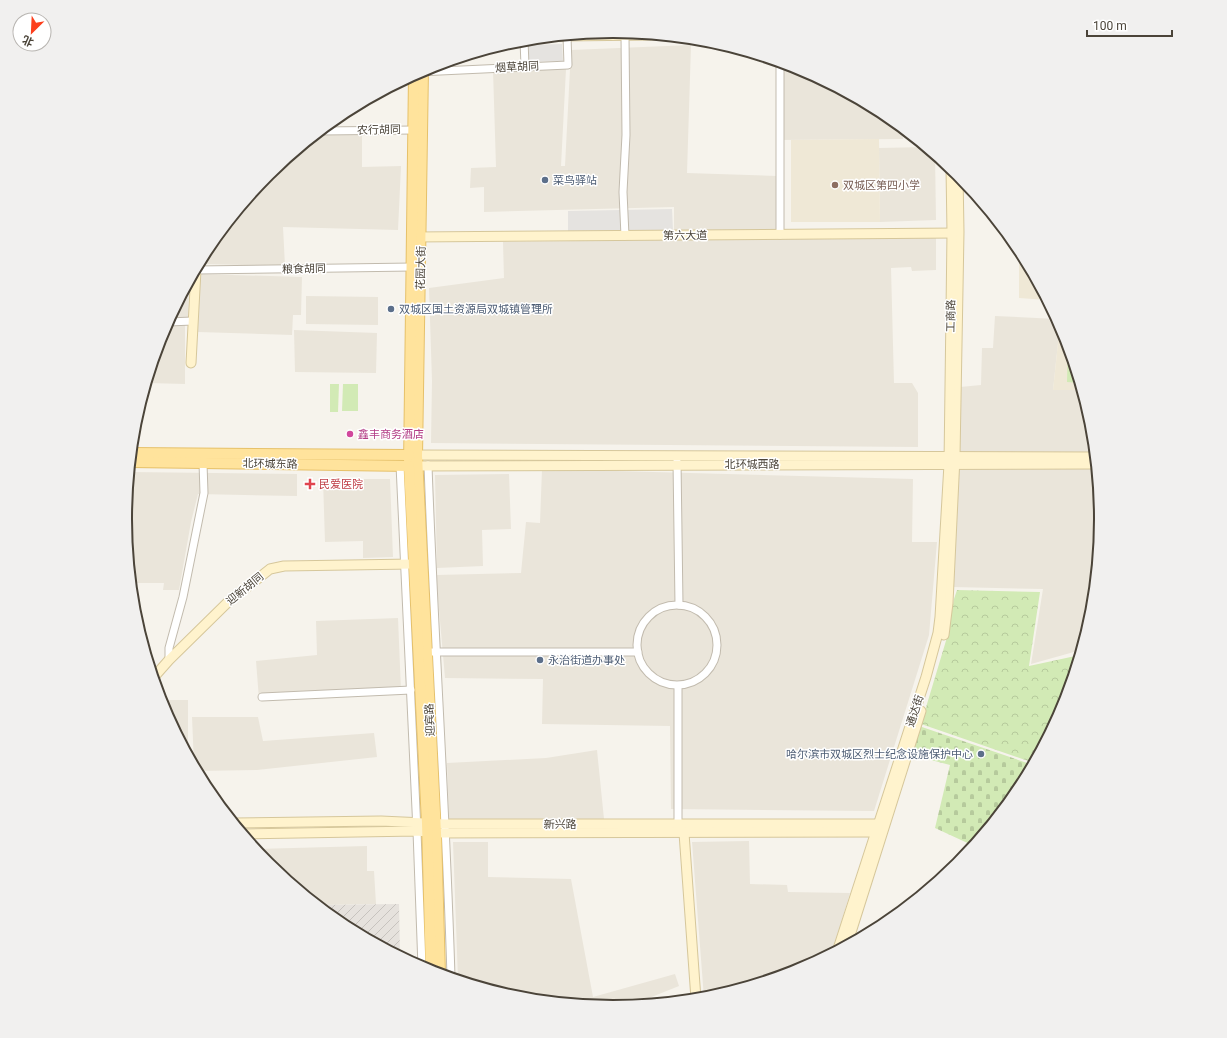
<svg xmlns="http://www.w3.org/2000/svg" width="1227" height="1038" viewBox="0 0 1227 1038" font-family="Roboto,'Noto Sans SC',sans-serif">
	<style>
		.residential { fill: #eae5da }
		.industrial { fill: url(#industrial-furrows) }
		.education { fill: #efe8d6 }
		.forest { fill: url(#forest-crowns) }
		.cemetery { fill: url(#cemetery-stones) }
		.park { fill: #d2eab5 }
		.parking { fill: #e5e3e0 }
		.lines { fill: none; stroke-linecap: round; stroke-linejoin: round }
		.street-casing { stroke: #c2bbae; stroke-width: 9 }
		.secondary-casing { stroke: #d6c79b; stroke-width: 11 }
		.primary-casing { stroke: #e6c16a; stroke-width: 12 }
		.street { stroke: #fff; stroke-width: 7 }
		.secondary { stroke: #fff3cd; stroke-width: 9 }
		.primary { stroke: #ffe39c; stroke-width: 10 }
		.service-dot { fill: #5c6f8a; stroke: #fff; stroke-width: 1.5 }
		.education-dot { fill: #8d6e63; stroke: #fff; stroke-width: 1.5 }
		.hotel-dot { fill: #d1479c; stroke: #fff; stroke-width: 1.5 }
		.health-dot { fill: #e0444e; stroke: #fff; stroke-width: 1.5 }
		.labels { text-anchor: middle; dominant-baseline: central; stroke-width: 3; stroke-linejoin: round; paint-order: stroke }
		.street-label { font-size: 11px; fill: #4b4439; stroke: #fff }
		.service-label { font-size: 11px; fill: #4e5e75; stroke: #fff; text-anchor: start }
		.education-label { font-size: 11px; fill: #785e54; stroke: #fff; text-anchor: start }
		.hotel-label { font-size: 11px; fill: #b23c85; stroke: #fff; text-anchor: start }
		.health-label { font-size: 11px; fill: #be3a42; stroke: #fff; text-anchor: start }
		.rim { fill: none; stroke: #4b4439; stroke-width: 2 }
	</style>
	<defs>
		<pattern id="industrial-furrows" width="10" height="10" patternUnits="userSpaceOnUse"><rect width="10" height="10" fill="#e6e2dd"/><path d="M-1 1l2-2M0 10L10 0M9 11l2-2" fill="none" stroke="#c7c3be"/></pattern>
		<pattern id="forest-crowns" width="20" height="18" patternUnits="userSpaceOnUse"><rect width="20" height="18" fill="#d2eab5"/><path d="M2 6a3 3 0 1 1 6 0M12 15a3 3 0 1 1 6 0" fill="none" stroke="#b6ca9c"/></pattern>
		<pattern id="cemetery-stones" width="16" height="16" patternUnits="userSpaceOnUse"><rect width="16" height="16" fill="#d2eab5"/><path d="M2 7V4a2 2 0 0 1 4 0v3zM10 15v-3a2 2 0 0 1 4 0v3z" fill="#b6ca9c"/></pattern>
	</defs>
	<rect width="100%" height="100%" fill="#f6f3ec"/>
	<g class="residential">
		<path d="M691 45 687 173 777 176V230L674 231V207L484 212V187L470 188 471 168 496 167 493 70 566 69 561 166H565L571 50Z"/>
		<path d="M777 61 800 68 885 113 902 128 903 139 777 140Z"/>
		<path d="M316 135H362V167L401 166 398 230 283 227 285 266 204 264V256L208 248 269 174Z"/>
		<path d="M926 147 935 154 936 220 880 222 879 148Z"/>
		<path d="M936 236V270L912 271 911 267 891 268 894 383H912L918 393V447L431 443 432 381 429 288 504 278 503 242Z"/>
		<path d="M199 274 302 277 301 315H293L292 335 198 332Z"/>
		<path d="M189 284 188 319H170Z"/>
		<path d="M306 296 378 297V325L306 324Z"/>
		<path d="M995 316 1057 319 1060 324 1053 390H1082L1092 424 1101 519 1093 604 1087 631 1081 650 1031 664 1043 589 952 587 960 387 981 385 982 348H993Z"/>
		<path d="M185 324V384L147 383 167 325Z"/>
		<path d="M294 330 377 333 376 373 295 372Z"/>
		<path d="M542 469 913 479 912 542H937L929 635 874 811 671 809 670 726 542 724 543 679 445 678 436 575 521 573 526 522 540 523Z"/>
		<path d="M130 472 297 474V496L198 494 191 522 179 590H163L164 583H133L132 587 126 519Z"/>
		<path d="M509 474 511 529 482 530 483 566 437 568 435 475Z"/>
		<path d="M323 479H390L393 557 363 558V541L325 542Z"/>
		<path d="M398 618 401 691 259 699 256 661 317 655 316 621Z"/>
		<path d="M161 700H188V753L163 706Z"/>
		<path d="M192 717H258L263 741 374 733 377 757 257 770 197 771 194 764Z"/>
		<path d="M597 750 604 819 449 821 447 763 546 758Z"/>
		<path d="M749 841 750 884 787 885 788 892 850 893 832 953 800 970 704 998 692 842Z"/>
		<path d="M453 842H488V877L571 879 593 997 675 974 679 986 649 998 652 1003 613 1007 518 998 458 979Z"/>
		<path d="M367 846V871H374L376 904 318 905 268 864 256 849Z"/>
	</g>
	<path class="industrial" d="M399 904 400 956 342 925 318 905Z"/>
	<g class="education">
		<path d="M879 139 880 222H791V140Z"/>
		<path d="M1019 248 1047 300 1019 298Z"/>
		<path d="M1060 324 1064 332 1082 390H1053Z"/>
	</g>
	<path class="forest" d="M957 590 1040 592 1029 666 1080 655 1064 706 1034 763 921 724 948 634 954 599Z"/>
	<path class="cemetery" d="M919 726 1033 765 1019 790 974 846 935 828 950 765 912 755Z"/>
	<g class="park">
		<path d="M1068 344 1080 383 1067 382Z"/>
		<path d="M330 384H339L338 412H330Z"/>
		<path d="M343 384H358V411H342Z"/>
	</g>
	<g class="parking">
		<path d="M562 44 563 61 529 62 528 45Z"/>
		<path d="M672 209 673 231 568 233V211Z"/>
	</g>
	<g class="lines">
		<defs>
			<g id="street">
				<path d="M625 36 626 135 623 192 625 236"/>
				<path d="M524 40 525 66"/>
				<path d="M780 62V235"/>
				<path d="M419 72 568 65 567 36"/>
				<path d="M321 131 414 130"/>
				<path d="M954 185 967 184"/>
				<path d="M196 270 412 267"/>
				<path d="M168 322 193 321"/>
				<path d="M677 461 679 605"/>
				<path d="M400 465 417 831 422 967"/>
				<path d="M428 465C434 636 446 806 451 977"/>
				<circle cx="677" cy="645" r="40"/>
				<path d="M432 652H638"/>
				<path d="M169 660V648L183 597 204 493 203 463"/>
				<path d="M678 686V824L680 827"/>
				<path d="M262 697 411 690"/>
			</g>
			<g id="secondary">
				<path d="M562 36 656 35"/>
				<path d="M414 237 957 233"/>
				<path d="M191 363 196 270"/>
				<path d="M411 455 1095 457"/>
				<path d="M410 466 1096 464"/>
				<path d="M944 635 948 603 955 457 959 232 958 173"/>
				<path d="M154 677 169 660 227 603 270 569 284 566 413 564"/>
				<path d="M235 823 381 821 446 824H884"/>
				<path d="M681 829 684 833 696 999"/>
				<path d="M244 834 417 831 436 833 880 832"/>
				<path d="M847 945 921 711"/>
				<path d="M838 949 926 677 938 633 940 617 949 464 952 233 951 168"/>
			</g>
			<g id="primary">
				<path d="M423 70 417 456 436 833 440 974"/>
				<path d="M414 75 409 466 427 823 431 971"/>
				<path d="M132 453 409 455"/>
				<path d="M131 462 409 466"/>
			</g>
		</defs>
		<use href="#street" class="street-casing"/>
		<use href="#secondary" class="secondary-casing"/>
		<use href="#primary" class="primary-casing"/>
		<use href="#street" class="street"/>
		<use href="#secondary" class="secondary"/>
		<use href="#primary" class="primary"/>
	</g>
	<g class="service-dot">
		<circle cx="545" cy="180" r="4"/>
		<circle cx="391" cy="309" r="4"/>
		<circle cx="540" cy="660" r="4"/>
		<circle cx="981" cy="754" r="4"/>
	</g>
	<circle class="education-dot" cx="835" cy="185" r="4"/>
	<circle class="hotel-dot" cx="350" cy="434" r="4"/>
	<path class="health-dot" d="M308 478h4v4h4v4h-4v4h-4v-4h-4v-4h4z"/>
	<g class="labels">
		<g class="street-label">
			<text transform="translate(517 67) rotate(-3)">烟草胡同</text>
			<text transform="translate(379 130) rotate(-1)">农行胡同</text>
			<text x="685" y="235">第六大道</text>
			<text transform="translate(421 268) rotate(-89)">花园大街</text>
			<text transform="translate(304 269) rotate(-1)">粮食胡同</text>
			<text transform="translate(951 316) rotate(-89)">工商路</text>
			<text transform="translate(270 464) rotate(1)">北环城东路</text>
			<text x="752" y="464">北环城西路</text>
			<text transform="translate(245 589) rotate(-39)">迎新胡同</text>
			<text transform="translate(915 711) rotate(-72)">通达街</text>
			<text transform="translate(430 720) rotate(-93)">迎宾路</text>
			<text x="560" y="824">新兴路</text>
		</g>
		<g class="service-label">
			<text x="553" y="180">菜鸟驿站</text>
			<text x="399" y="309">双城区国土资源局双城镇管理所</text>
			<text x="548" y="660">永治街道办事处</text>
			<text x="973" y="754" text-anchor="end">哈尔滨市双城区烈士纪念设施保护中心</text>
		</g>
		<g class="education-label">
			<text x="843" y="185">双城区第四小学</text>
		</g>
		<g class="hotel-label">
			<text x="358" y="434">鑫丰商务酒店</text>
		</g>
		<g class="health-label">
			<text x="319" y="484">民爱医院</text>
		</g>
	</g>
	<path d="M0 0H1227V1038H0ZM132 519a481 481 0 1 1 962 0a481 481 0 1 1-962 0Z" fill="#f1f0ef" fill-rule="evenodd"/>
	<path class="rim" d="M132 519a481 481 0 1 1 962 0a481 481 0 1 1-962 0Z"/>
	<g transform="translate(32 32) rotate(204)"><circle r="19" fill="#ffffff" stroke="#b7b4b0"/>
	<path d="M0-3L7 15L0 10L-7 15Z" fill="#fc3f1d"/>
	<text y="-6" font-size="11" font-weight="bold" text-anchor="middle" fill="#4b4439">北</text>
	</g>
	<path d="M1087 30v6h85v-6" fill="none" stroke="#4b4439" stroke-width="2"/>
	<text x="1093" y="30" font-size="12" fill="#4b4439" stroke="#ffffff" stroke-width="3" paint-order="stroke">100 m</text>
</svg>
